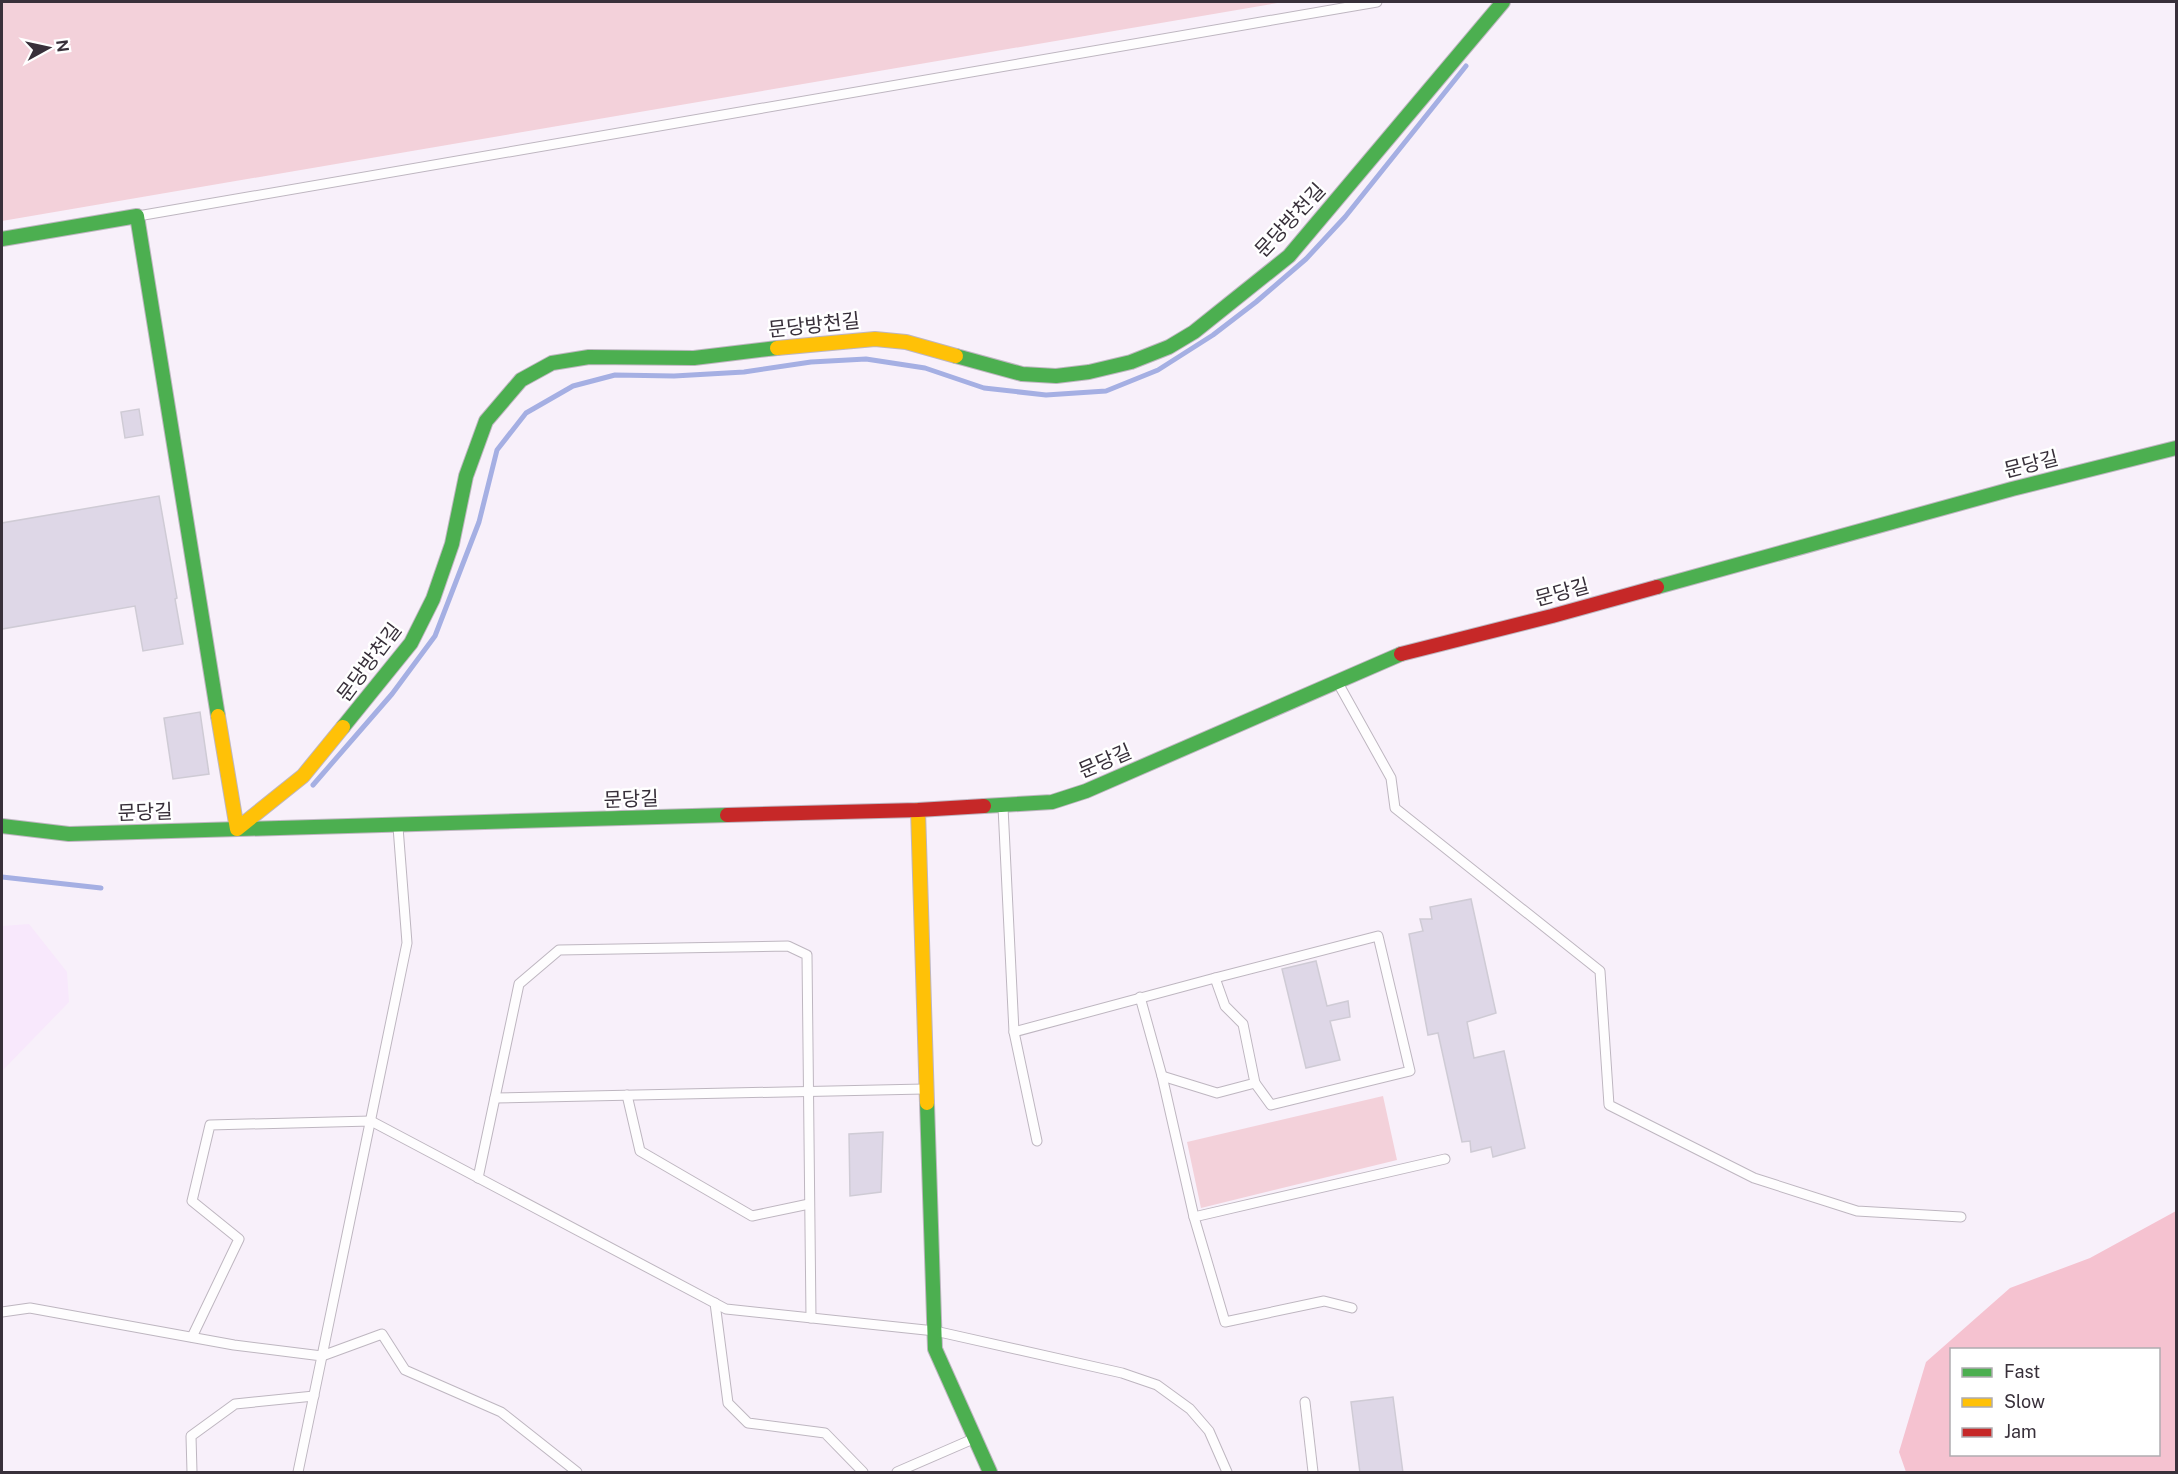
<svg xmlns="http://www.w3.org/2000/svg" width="2178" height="1474" viewBox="0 0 2178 1474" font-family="'Public Sans','Noto Sans KR',sans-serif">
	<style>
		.built { fill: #f8e8fc }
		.green { fill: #f3d1da }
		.forest { fill: #f5c2d0; fill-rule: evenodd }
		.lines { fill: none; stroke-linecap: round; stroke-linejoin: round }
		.stream { stroke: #a5afe3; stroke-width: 5 }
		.building { fill: #ded7e7; stroke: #cfcbd5; stroke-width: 1.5 }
		.lane-casing { stroke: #beb6c0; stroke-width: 11 }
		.fast-casing { stroke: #beb6c0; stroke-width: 16 }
		.slow-casing { stroke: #beb6c0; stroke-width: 16 }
		.jam-casing { stroke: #beb6c0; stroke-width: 16 }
		.lane { stroke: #fefdfe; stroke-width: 9 }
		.fast { stroke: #4caf50; stroke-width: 14 }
		.slow { stroke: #ffc107; stroke-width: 14 }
		.jam { stroke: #c62828; stroke-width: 14 }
		.labels { text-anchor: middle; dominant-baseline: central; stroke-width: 5; stroke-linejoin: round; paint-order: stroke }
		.street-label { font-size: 20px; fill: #38303a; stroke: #fff }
	</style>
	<rect width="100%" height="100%" fill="#f8f0fa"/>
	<path class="built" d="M29 924 67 972 69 1002 2 1071V926Z"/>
	<g class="green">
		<path d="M2 2H1283L2 221Z"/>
		<path d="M1383 1096 1397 1160 1201 1208 1187 1142Z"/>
	</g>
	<path class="forest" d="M2176 1211V1472H1906L1899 1452 1926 1362 2010 1288 2090 1258ZM1952 1350H2158V1454H1952Z"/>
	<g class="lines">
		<g class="stream">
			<path d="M313 785 392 694 435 636 479 522 497 450 526 413 573 386 615 375 674 376 744 372 811 362 866 359 925 368 984 388 1046 395 1106 391 1158 370 1213 335 1256 302 1306 259 1345 217 1466 66"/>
			<path d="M2 877 101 888"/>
		</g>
	</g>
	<g class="building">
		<path d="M139 409 143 435 125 438 121 412Z"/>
		<path d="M159 496 177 598 175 599 183 644 143 651 135 606 2 629V523Z"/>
		<path d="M200 712 209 774 173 779 164 718Z"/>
		<path d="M1471 899 1496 1013 1467 1022 1474 1058 1504 1051 1525 1148 1493 1157 1491 1147 1471 1152 1470 1141 1462 1142 1438 1033 1428 1035 1409 934 1423 931 1420 919H1432L1430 907Z"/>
		<path d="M1316 961 1327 1006 1348 1001 1350 1017 1330 1021 1340 1060 1306 1068 1282 969Z"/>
		<path d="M883 1132 881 1192 850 1196 849 1134Z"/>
		<path d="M1393 1397 1403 1473H1360L1351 1402Z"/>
	</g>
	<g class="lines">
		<defs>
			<g id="lane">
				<path d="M138 216 1377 2"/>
				<path d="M1338 683 1391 778 1395 808 1600 971 1609 1105 1754 1178 1857 1211 1961 1217"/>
				<path d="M1003 807 1014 1032 1037 1141"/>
				<path d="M398 827 407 943 322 1356 382 1334 405 1370 501 1412 577 1472"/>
				<path d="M1215 978 1378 936 1410 1071 1271 1105 1255 1083"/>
				<path d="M1140 997 1162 1076 1194 1217 1225 1322 1324 1301 1352 1308"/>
				<path d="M1014 1032 1215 978 1225 1006 1243 1024 1255 1083 1217 1093 1162 1076"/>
				<path d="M627 1095 640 1151 752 1216 809 1204"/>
				<path d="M495 1098 924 1089"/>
				<path d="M478 1178 519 984 559 950 788 946 807 955 811 1318"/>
				<path d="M1194 1217 1445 1159"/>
				<path d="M715 1303 728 1403 748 1423 825 1433 863 1472"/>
				<path d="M2 1312 30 1308 234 1345 322 1356 298 1472"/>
				<path d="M192 1337 239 1239 192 1201 210 1125 371 1121 726 1309 935 1331 1122 1373 1157 1385 1190 1409 1209 1431 1227 1472"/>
				<path d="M1305 1402 1313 1472"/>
				<path d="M192 1472 191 1436 235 1404 314 1396"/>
				<path d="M897 1472 973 1439"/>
			</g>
			<g id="fast">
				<path d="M2 239 137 216 218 716"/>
				<path d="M956 356 1022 374 1056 376 1089 372 1131 362 1169 347 1194 332 1289 256 1503 2"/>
				<path d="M1657 587 2012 489 2176 448"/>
				<path d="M343 727 411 643 433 599 452 544 466 476 486 421 521 380 552 363 589 357 694 358 777 348"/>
				<path d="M984 806 1052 802 1086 791 1401 654"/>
				<path d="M2 826 69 834 727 815"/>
				<path d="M927 1103 935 1349 990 1472"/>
			</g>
			<g id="slow">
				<path d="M777 348 875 339 906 342 956 356"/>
				<path d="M218 716 237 829 303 776 343 727"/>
				<path d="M918 810 927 1103"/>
			</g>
			<g id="jam">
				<path d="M1401 654 1552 616 1657 587"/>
				<path d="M727 815 918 810 984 806"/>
			</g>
		</defs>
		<use href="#lane" class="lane-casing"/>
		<use href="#fast" class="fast-casing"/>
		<use href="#slow" class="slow-casing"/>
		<use href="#jam" class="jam-casing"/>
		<use href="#lane" class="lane"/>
		<use href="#fast" class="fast"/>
		<use href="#slow" class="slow"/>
		<use href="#jam" class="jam"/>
	</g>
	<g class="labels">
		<g class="street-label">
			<text transform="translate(1290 220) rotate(-47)">문당방천길</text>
			<text transform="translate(814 325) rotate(-6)">문당방천길</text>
			<text transform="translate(2031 464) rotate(-14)">문당길</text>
			<text transform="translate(1562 592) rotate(-15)">문당길</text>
			<text transform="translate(369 662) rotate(-53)">문당방천길</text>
			<text transform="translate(1105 761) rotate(-23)">문당길</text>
			<text transform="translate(631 799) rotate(-2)">문당길</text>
			<text transform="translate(145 812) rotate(-2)">문당길</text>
		</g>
	</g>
	<rect width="2178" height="1474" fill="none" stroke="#38303a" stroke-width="6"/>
	<rect x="1950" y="1348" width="210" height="108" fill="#ffffff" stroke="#afacb0" stroke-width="1.5"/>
	<rect x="1962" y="1368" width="30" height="9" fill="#4caf50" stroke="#afacb0" stroke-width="1.5"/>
	<text x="2004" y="1378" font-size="18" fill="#38303a">Fast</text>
	<rect x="1962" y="1398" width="30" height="9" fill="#ffc107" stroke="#afacb0" stroke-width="1.5"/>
	<text x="2004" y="1408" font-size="18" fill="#38303a">Slow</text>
	<rect x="1962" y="1428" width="30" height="9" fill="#c62828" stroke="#afacb0" stroke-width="1.5"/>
	<text x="2004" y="1438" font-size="18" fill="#38303a">Jam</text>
	<g transform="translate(48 48) rotate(82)" stroke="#ffffff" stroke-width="4.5" paint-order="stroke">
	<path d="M0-4.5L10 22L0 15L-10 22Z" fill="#38303a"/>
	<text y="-9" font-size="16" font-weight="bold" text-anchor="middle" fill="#38303a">N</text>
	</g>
</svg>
